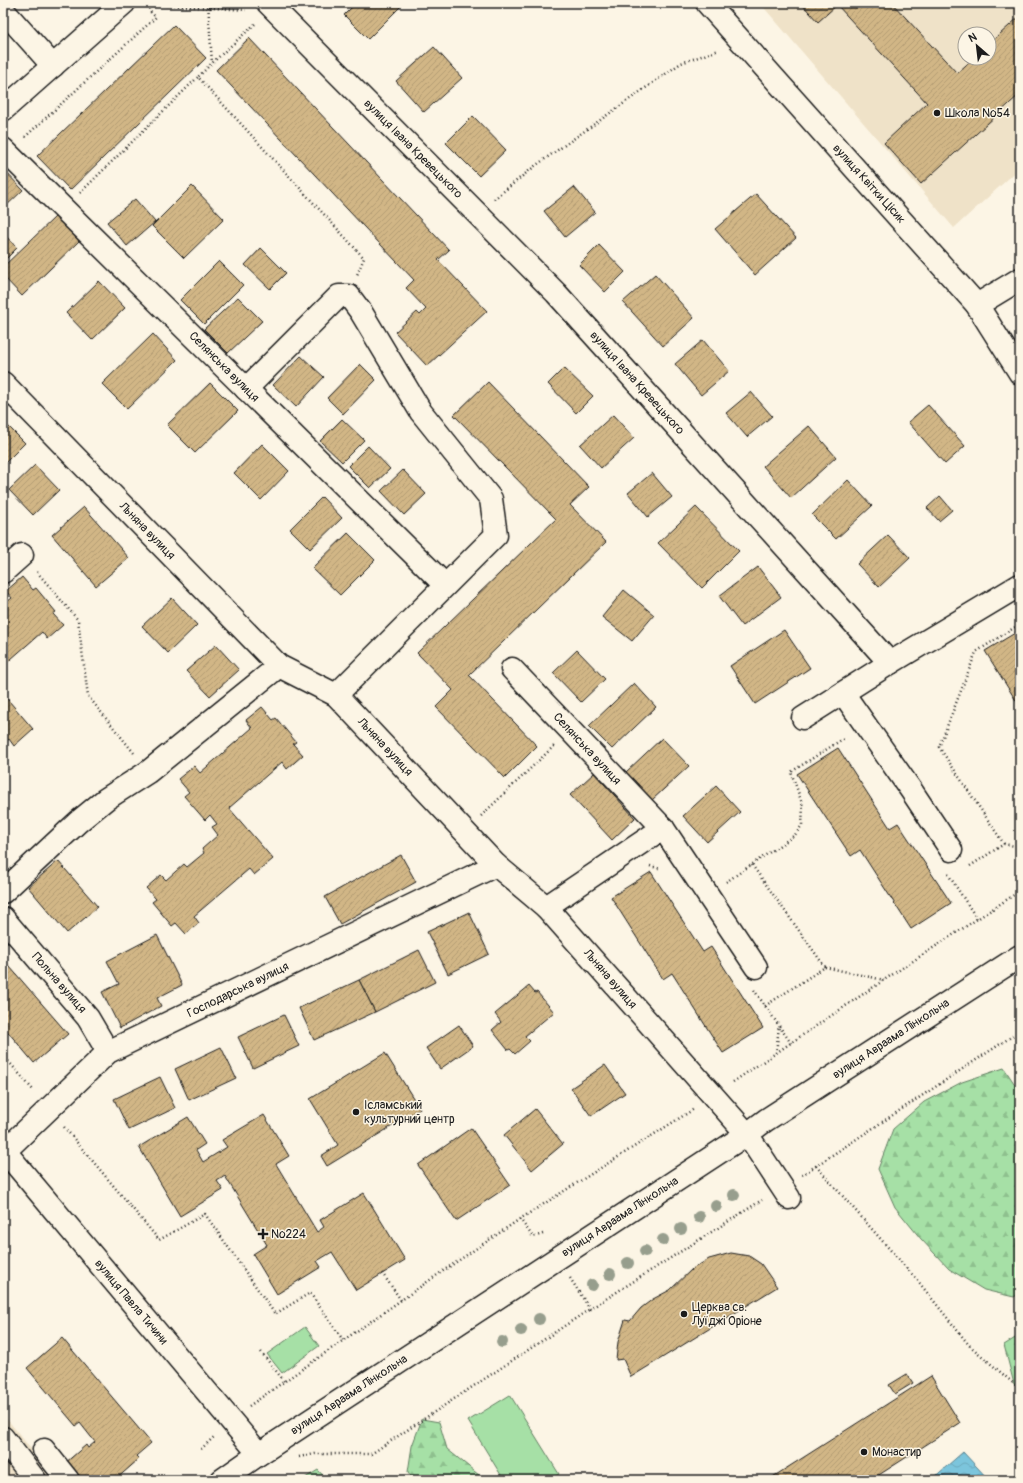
<svg xmlns="http://www.w3.org/2000/svg" width="1023" height="1483" viewBox="0 0 1023 1483" font-family="Pangolin,sans-serif">
	<style>
		.built { fill: #efe2c8; fill-rule: evenodd }
		.forest { fill: url(#forest-firs); stroke: #617e61 }
		.park { fill: #a6e0a6; stroke: #617e61 }
		.water { fill: url(#water-waves); stroke: #56818f }
		.building { fill: url(#building-hatch); stroke: #1c1c1c }
		.lines { fill: none; stroke-linecap: round; stroke-linejoin: round }
		.minor-casing { stroke: #1c1c1c; stroke-width: 25 }
		.path { stroke: #1c1c1c; stroke-width: 2.5; stroke-dasharray: 1 3; stroke-linecap: butt }
		.minor { stroke: #fcf5e5; stroke-width: 22 }
		.tree { fill: #979e8d }
		.poi-dot { fill: #1c1c1c; stroke: #fcf5e5; stroke-width: 1.5 }
		.labels { text-anchor: middle; dominant-baseline: central; stroke-width: 3; stroke-linejoin: round; paint-order: stroke }
		.poi-label { font-size: 12px; fill: #1c1c1c; stroke: #fcf5e5; text-anchor: start }
		.street-label { font-size: 12px; fill: #1c1c1c; stroke: #fcf5e5 }
	</style>
	<defs>
		<pattern id="forest-firs" width="22" height="20" patternUnits="userSpaceOnUse"><rect width="22" height="20" fill="#a6e0a6"/><path d="M5 1l3.5 6h-7zM16 11l3.5 6h-7z" fill="#8ec08e"/></pattern>
		<pattern id="water-waves" width="16" height="10" patternUnits="userSpaceOnUse"><rect width="16" height="10" fill="#7cc5dc"/><path d="M0 5q4-4 8 0t8 0" fill="none" stroke="#6ba9bc"/></pattern>
		<pattern id="building-hatch" width="6" height="6" patternUnits="userSpaceOnUse"><rect width="6" height="6" fill="#d1b686"/><path d="M-1 1l2-2M0 6l6-6M5 7l2-2" fill="none" stroke="#b39c73"/></pattern>
	</defs>
	<rect width="100%" height="100%" fill="#fcf5e5"/>
	<filter id="ink" filterUnits="userSpaceOnUse"><feTurbulence type="fractalNoise" baseFrequency=".025" numOctaves="2"/><feDisplacementMap in="SourceGraphic" scale="8" xChannelSelector="R" yChannelSelector="G"/><feConvolveMatrix kernelMatrix="1 2 1 2 8 2 1 2 1" color-interpolation-filters="sRGB"/></filter>
	<g filter="url(#ink)">
		<g class="built">
			<path d="M760 3H1020V168L954 228ZM965 34H989V58H965Z"/>
			<path d="M3 1414 56 1480H3Z"/>
		</g>
		<g class="forest">
			<path d="M1004 1068 1020 1092V1293L1014 1297 984 1290 949 1269 921 1239 895 1207 878 1169 893 1129 924 1102 962 1082Z"/>
			<path d="M1020 1335V1388L1014 1384 1004 1345Z"/>
			<path d="M422 1419 439 1422 447 1449 485 1480H414L408 1472 412 1446Z"/>
		</g>
		<g class="park">
			<path d="M305 1327 319 1346 282 1373 267 1354Z"/>
			<path d="M510 1395 559 1474 549 1480H504L468 1421Z"/>
			<path d="M318 1470 327 1480H302Z"/>
		</g>
		<path class="water" d="M963 1452 989 1480H931Z"/>
		<g class="building">
			<path d="M356 3H398L401 6 368 39 344 15Z"/>
			<path d="M801 3H892L957 73 974 58H989V44L1020 16V94L921 184 884 143 927 103 837 5 818 22Z"/>
			<path d="M174 25 206 58 70 190 37 156Z"/>
			<path d="M249 38 449 250 438 260 487 311 427 366 395 332 417 312 420 315 426 309 406 288 414 280 216 70Z"/>
			<path d="M434 47 462 78 424 112 396 81Z"/>
			<path d="M473 116 506 150 479 176 446 143Z"/>
			<path d="M3 169 23 190 3 209Z"/>
			<path d="M192 186 224 219 184 258 152 226Z"/>
			<path d="M574 187 595 212 565 237 544 211Z"/>
			<path d="M756 194 796 238 755 275 715 229Z"/>
			<path d="M135 199 155 222 127 246 107 222Z"/>
			<path d="M55 217 79 241 22 296 3 276V267Z"/>
			<path d="M3 233 17 248 3 262Z"/>
			<path d="M599 245 625 272 605 292 579 265Z"/>
			<path d="M261 248 286 273 270 289 245 265Z"/>
			<path d="M219 261 243 285 204 324 180 300Z"/>
			<path d="M655 274 694 318 663 346 623 302Z"/>
			<path d="M99 281 125 308 92 340 66 313Z"/>
			<path d="M238 297 262 321 228 353 204 329Z"/>
			<path d="M153 334 177 360 127 409 102 384Z"/>
			<path d="M703 340 729 371 701 395 675 364Z"/>
			<path d="M301 356 324 377 296 407 273 385Z"/>
			<path d="M360 364 376 380 343 414 327 398Z"/>
			<path d="M564 368 593 396 576 413 548 384Z"/>
			<path d="M488 382 589 487 570 505 606 542 469 675 537 746 505 778 436 707 453 690 417 653 556 519 454 415Z"/>
			<path d="M210 383 238 411 195 453 167 425Z"/>
			<path d="M751 392 772 416 747 437 726 413Z"/>
			<path d="M928 405 965 446 945 464 908 422Z"/>
			<path d="M613 415 634 438 601 468 580 445Z"/>
			<path d="M342 419 364 440 342 462 320 441Z"/>
			<path d="M3 421 25 443 3 465Z"/>
			<path d="M809 426 836 457 791 498 763 466Z"/>
			<path d="M262 444 289 471 261 500 234 473Z"/>
			<path d="M368 446 390 469 370 488 348 466Z"/>
			<path d="M35 465 59 490 33 515 9 490Z"/>
			<path d="M403 470 426 494 404 515 381 491Z"/>
			<path d="M652 473 672 497 648 517 628 493Z"/>
			<path d="M848 480 872 506 836 539 812 515Z"/>
			<path d="M940 496 952 510 939 521 927 508Z"/>
			<path d="M322 497 342 518 310 549 290 529Z"/>
			<path d="M84 507 129 558 96 586 52 535Z"/>
			<path d="M696 507 739 551 702 588 658 543Z"/>
			<path d="M348 533 375 560 340 595 312 568Z"/>
			<path d="M888 535 910 558 879 587 857 564Z"/>
			<path d="M758 567 781 597 742 626 719 596Z"/>
			<path d="M22 577 33 590 36 588 56 612 53 614 63 625 47 639 42 632 3 666V605L12 598 6 591Z"/>
			<path d="M624 590 654 615 632 641 602 617Z"/>
			<path d="M172 598 197 625 168 653 142 626Z"/>
			<path d="M784 630 810 668 755 704 730 666Z"/>
			<path d="M1020 630V707L985 651Z"/>
			<path d="M216 645 239 670 210 696 186 671Z"/>
			<path d="M577 650 605 679 581 702 553 673Z"/>
			<path d="M634 683 656 707 612 749 589 726Z"/>
			<path d="M3 694 33 729 14 746 9 739 3 744Z"/>
			<path d="M262 707 273 720 276 718 296 742 293 744 303 755 287 769 282 762 229 808 273 859 254 875 249 869 194 916 199 923 186 934 176 923 172 926 152 902 156 899 146 888 161 875 166 880 184 864 187 867 204 853 202 849 218 835 212 827 217 824 210 815 205 820 184 796 189 792 178 779 194 766 200 773 252 728 246 720Z"/>
			<path d="M662 738 689 766 652 800 626 772Z"/>
			<path d="M838 748 890 828 898 823 951 903 911 929 860 850 851 856 797 774Z"/>
			<path d="M594 773 635 818 612 840 570 795Z"/>
			<path d="M716 786 740 812 707 842 683 816Z"/>
			<path d="M401 855 416 882 340 924 325 897Z"/>
			<path d="M58 861 98 907 67 933 28 887Z"/>
			<path d="M651 872 703 952 711 947 763 1028 723 1053 672 973 663 979 611 897Z"/>
			<path d="M469 912 489 954 448 974 427 932Z"/>
			<path d="M157 935 182 985 157 998 161 1006 120 1028 102 992 119 984 107 961Z"/>
			<path d="M419 950 435 982 375 1012 359 980Z"/>
			<path d="M3 959 68 1034 34 1063 3 1026Z"/>
			<path d="M359 980 375 1012 314 1040 299 1008Z"/>
			<path d="M529 986 535 993 537 992 554 1012 525 1036 530 1041 515 1054 510 1049 508 1050 492 1030 501 1022 495 1014Z"/>
			<path d="M284 1015 299 1046 253 1068 238 1037Z"/>
			<path d="M459 1025 473 1046 440 1069 426 1048Z"/>
			<path d="M221 1047 236 1078 189 1100 175 1069Z"/>
			<path d="M385 1053 420 1109 327 1166 321 1156 338 1145 310 1099Z"/>
			<path d="M605 1065 625 1093 591 1116 571 1088Z"/>
			<path d="M160 1077 175 1108 129 1130 114 1099Z"/>
			<path d="M535 1109 563 1144 532 1170 504 1135Z"/>
			<path d="M264 1115 289 1156 276 1164 317 1232 324 1227 320 1220 364 1193 405 1260 356 1290 332 1252 317 1261 321 1267 277 1294 253 1254 267 1245 225 1176 217 1181 223 1190 180 1216 139 1147 188 1117 205 1144 196 1150 203 1162 227 1147 222 1140Z"/>
			<path d="M471 1128 510 1185 456 1221 418 1165Z"/>
			<path d="M731 1253 749 1256 761 1264 777 1287 631 1377 623 1359 616 1360 618 1342 625 1320 630 1321 641 1308 653 1299 670 1290 692 1269 709 1259Z"/>
			<path d="M62 1338 151 1443 136 1456 139 1459 115 1480H77L64 1464 86 1445 88 1448 95 1442 80 1423 76 1426 27 1368Z"/>
			<path d="M907 1374 913 1383 895 1394 889 1385Z"/>
			<path d="M931 1376 960 1423 871 1480H768Z"/>
		</g>
		<g class="lines">
			<defs>
				<g id="minor">
					<path d="M268 3 556 293 890 663 1020 585"/>
					<path d="M707 3 977 305 1020 373"/>
					<path d="M3 10 53 66"/>
					<path d="M3 110 124 3"/>
					<path d="M3 149 445 585"/>
					<path d="M977 305 1020 279"/>
					<path d="M3 383 279 666 336 695 496 865 546 907 747 1134 789 1198"/>
					<path d="M246 389 339 296H349L361 312 421 412 491 499 496 535 336 695"/>
					<path d="M3 572 22 555"/>
					<path d="M512 669 663 828 756 967"/>
					<path d="M843 693 911 790 951 850"/>
					<path d="M803 718 890 663"/>
					<path d="M3 892 78 822 106 799 148 772 279 666"/>
					<path d="M546 907 663 828"/>
					<path d="M3 918 88 1018 108 1052"/>
					<path d="M3 1149 259 1454"/>
					<path d="M5 1151 108 1052 496 865"/>
					<path d="M3 1438 35 1480"/>
					<path d="M44 1450 68 1480"/>
					<path d="M222 1480 259 1454 747 1134 766 1120 1020 956"/>
				</g>
			</defs>
			<use href="#minor" class="minor-casing"/>
			<g class="path">
				<path d="M208 3 212 63"/>
				<path d="M150 4 246 10"/>
				<path d="M255 24 212 63 198 77 364 258 357 275"/>
				<path d="M25 137 156 17C151 13 147 10 150 3"/>
				<path d="M80 193 198 77"/>
				<path d="M494 199 535 166 681 63 719 50"/>
				<path d="M37 572 78 620 88 696 134 753"/>
				<path d="M481 816 554 746"/>
				<path d="M1004 844 939 747 976 652 1020 624"/>
				<path d="M752 865 825 967 765 1006"/>
				<path d="M650 866 661 869"/>
				<path d="M970 866 1004 844 1020 847"/>
				<path d="M948 874 977 919"/>
				<path d="M726 882 795 835 802 825 803 806 791 772 846 737"/>
				<path d="M825 967 884 980"/>
				<path d="M754 990 791 1043"/>
				<path d="M776 1053 779 1026"/>
				<path d="M3 1055 34 1091"/>
				<path d="M733 1082 884 980 1020 891"/>
				<path d="M64 1127 159 1240 205 1214 275 1314 310 1293 343 1340"/>
				<path d="M816 1166 917 1280 969 1345 1020 1389"/>
				<path d="M802 1175 1020 1031"/>
				<path d="M543 1234 533 1237 520 1219 694 1109"/>
				<path d="M382 1273 401 1300"/>
				<path d="M570 1278 590 1309 762 1200"/>
				<path d="M261 1352 284 1381"/>
				<path d="M249 1406 443 1271 520 1219"/>
				<path d="M201 1449 214 1437"/>
				<path d="M299 1457 315 1454H371L590 1309"/>
			</g>
			<use href="#minor" class="minor"/>
		</g>
		<g class="tree">
			<circle cx="734" cy="1195" r="6"/>
			<circle cx="716" cy="1206" r="6"/>
			<circle cx="699" cy="1217" r="6"/>
			<circle cx="681" cy="1229" r="6"/>
			<circle cx="663" cy="1240" r="6"/>
			<circle cx="645" cy="1251" r="6"/>
			<circle cx="628" cy="1263" r="6"/>
			<circle cx="610" cy="1274" r="6"/>
			<circle cx="592" cy="1285" r="6"/>
			<circle cx="539" cy="1319" r="6"/>
			<circle cx="521" cy="1330" r="6"/>
			<circle cx="502" cy="1342" r="6"/>
		</g>
	</g>
	<g class="poi-dot">
		<circle cx="937" cy="113" r="4"/>
		<circle cx="356" cy="1112" r="4"/>
		<path d="M261 1228h4v4h4v4h-4v4h-4v-4h-4v-4h4z"/>
		<circle cx="684" cy="1314" r="4"/>
		<circle cx="864" cy="1452" r="4"/>
	</g>
	<g class="labels">
		<g class="poi-label">
			<text x="945" y="113">Школа №54</text>
			<text x="364" y="1105">Ісламський<tspan x="364" dy="14">культурний центр</tspan></text>
			<text x="271" y="1234">№224</text>
			<text x="692" y="1307">Церква св.<tspan x="692" dy="14">Луїджі Оріоне</tspan></text>
			<text x="872" y="1452">Монастир</text>
		</g>
		<g class="street-label">
			<text transform="translate(413 149) rotate(45)">вулиця Івана Кревецького</text>
			<text transform="translate(869 184) rotate(48)">вулиця Квітки Цісик</text>
			<text transform="translate(224 367) rotate(45)">Селянська вулиця</text>
			<text transform="translate(637 383) rotate(48)">вулиця Івана Кревецького</text>
			<text transform="translate(147 531) rotate(46)">Льняна вулиця</text>
			<text transform="translate(385 747) rotate(47)">Льняна вулиця</text>
			<text transform="translate(587 749) rotate(47)">Селянська вулиця</text>
			<text transform="translate(610 979) rotate(49)">Льняна вулиця</text>
			<text transform="translate(59 983) rotate(49)">Польна вулиця</text>
			<text transform="translate(238 990) rotate(-26)">Господарська вулиця</text>
			<text transform="translate(891 1039) rotate(-33)">вулиця Авраама Лінкольна</text>
			<text transform="translate(620 1217) rotate(-33)">вулиця Авраама Лінкольна</text>
			<text transform="translate(131 1302) rotate(50)">вулиця Павла Тичини</text>
			<text transform="translate(349 1395) rotate(-33)">вулиця Авраама Лінкольна</text>
		</g>
	</g>
	<rect width="1023" height="1483" fill="none" stroke="#fcf5e5" stroke-width="16"/>
	<rect x="8" y="8" width="1007" height="1467" fill="none" stroke="#1c1c1c" stroke-width="1.5" filter="url(#ink)"/>
	<g transform="translate(977 46) rotate(332)"><circle r="19" fill="#fcf5e5" stroke="#a29e95"/>
	<path d="M0-3L7 15L0 10L-7 15Z" fill="#1c1c1c"/>
	<text y="-6" font-size="11" font-weight="bold" text-anchor="middle" fill="#1c1c1c">N</text>
	</g>
</svg>
